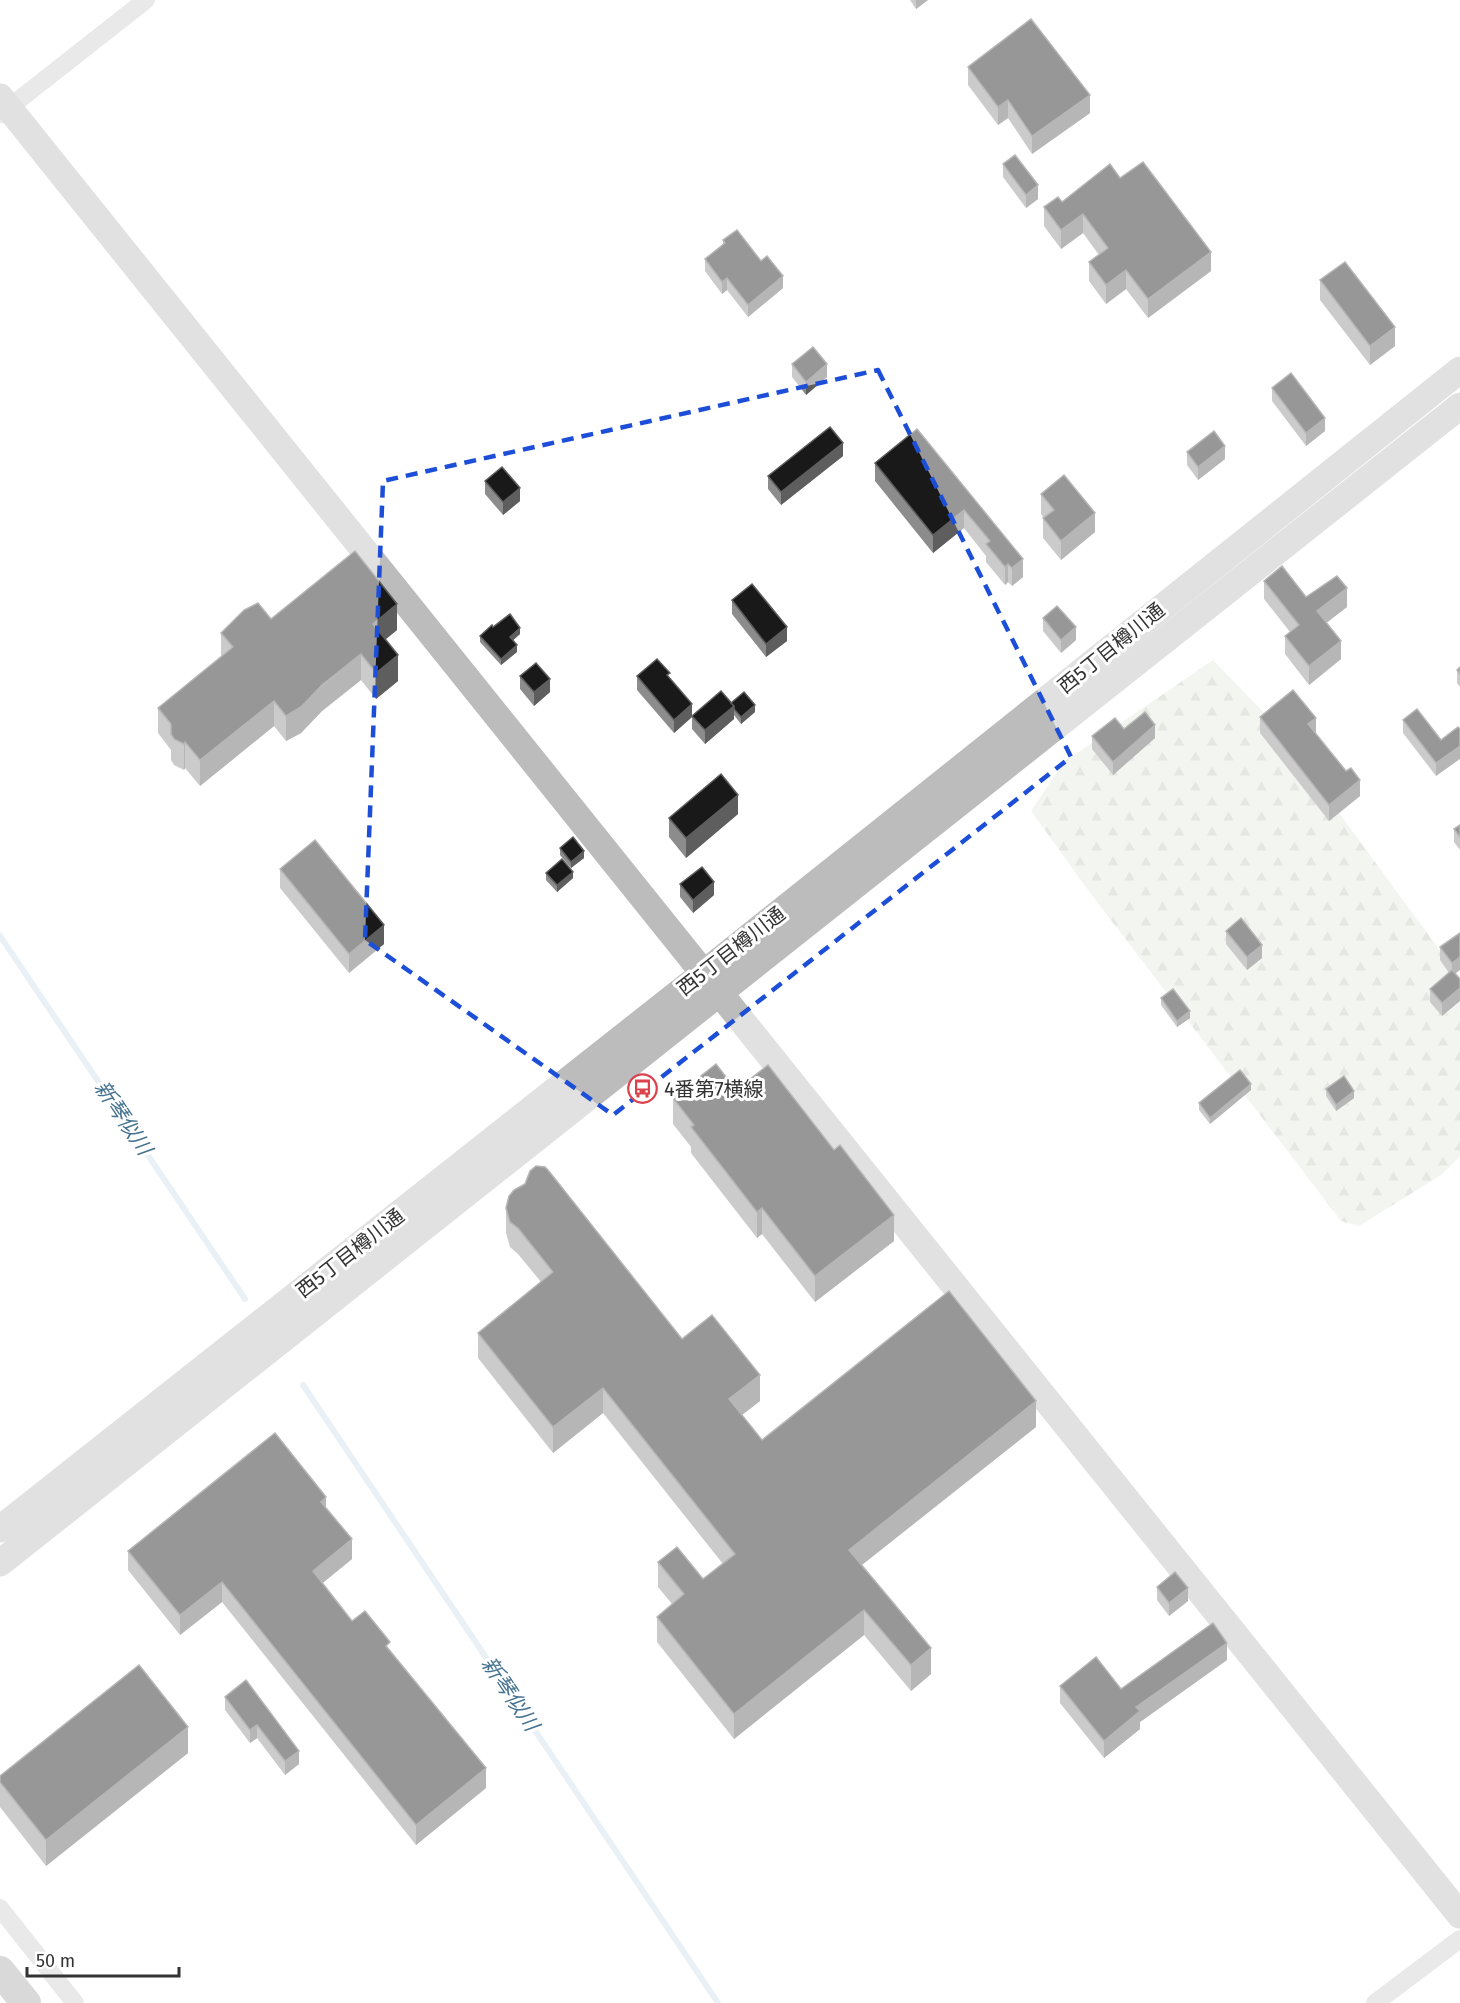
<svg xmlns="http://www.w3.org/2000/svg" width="1460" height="2003" viewBox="0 0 1460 2003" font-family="'Fira Sans','Noto Sans JP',sans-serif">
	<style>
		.forest { fill: url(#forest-firs) }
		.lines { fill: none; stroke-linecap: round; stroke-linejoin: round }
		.stream { stroke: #cfe0eb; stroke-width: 6 }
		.street { stroke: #cfcfcf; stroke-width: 18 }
		.secondary { stroke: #bcbcbc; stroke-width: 27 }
		.primary { stroke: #aaa; stroke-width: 30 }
		.wall { fill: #8c8c8c }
		.shaded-wall { fill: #5e5e5e }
		.building { fill: #191919; stroke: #5e5e5e; stroke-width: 1.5 }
		.marked { fill: none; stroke: #1d4ed8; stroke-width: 4.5; stroke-dasharray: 12 8; stroke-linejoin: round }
		.labels { text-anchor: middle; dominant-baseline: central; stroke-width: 6; stroke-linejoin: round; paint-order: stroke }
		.street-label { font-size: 20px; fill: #323232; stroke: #fff }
		.poi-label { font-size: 20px; fill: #323232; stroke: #fff; text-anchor: start }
		.water-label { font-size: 21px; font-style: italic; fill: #447290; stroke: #fff }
	</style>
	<defs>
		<pattern id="forest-firs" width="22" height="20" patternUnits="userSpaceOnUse" patternTransform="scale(1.5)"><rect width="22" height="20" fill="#e5eade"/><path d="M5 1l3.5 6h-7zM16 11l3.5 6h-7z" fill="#c5c9bf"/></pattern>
	</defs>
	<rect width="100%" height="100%" fill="#fff"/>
	<path class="forest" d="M1213 660 1271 720 1460 978V1157L1441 1175 1359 1226 1341 1221 1088 890 1031 811 1064 762Z"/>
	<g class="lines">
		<g class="stream">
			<path d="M0 936 245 1299"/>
			<path d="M303 1385 718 2003"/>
		</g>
		<g class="street">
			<path d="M1 114 146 0"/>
			<path d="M0 1908 75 2003"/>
			<path d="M1375 2003 1460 1939"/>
		</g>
		<g class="secondary">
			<path d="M0 97 1460 1915"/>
			<path d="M0 1529 704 973 1460 370"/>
			<path d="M0 1563 1460 406"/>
		</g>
		<path class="primary" d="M0 1971 26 2003"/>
	</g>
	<g class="wall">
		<path d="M910 0H928L916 9Z"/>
		<path d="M968 67 1090 113 1032 154 1008 118 998 125 968 85Z"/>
		<path d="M1003 164 1038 199 1026 208 1003 177Z"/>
		<path d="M1120 178 1211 271 1148 318 1126 289 1106 304 1089 281V262L1099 255 1083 233 1061 249 1044 226V207L1062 202Z"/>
		<path d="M723 240 761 261 783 288 748 317 727 290 722 294 705 271V259L723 244Z"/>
		<path d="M1320 280 1395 346 1370 365 1320 300Z"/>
		<path d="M792 364 827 377 806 395 792 377Z"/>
		<path d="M1272 388 1325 431 1306 446 1272 401Z"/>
		<path d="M917 429 1023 577 1012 586 1008 582 1005 585 986 562V556L964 528 933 553 875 481V463Z"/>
		<path d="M1187 452 1225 459 1198 480 1187 465Z"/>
		<path d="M843 456 781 505 768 489V476Z"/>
		<path d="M485 481 520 501 503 515 485 494Z"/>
		<path d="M1041 494 1095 532 1061 560 1043 538V518H1044L1041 514Z"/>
		<path d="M1264 581 1306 597 1347 607 1326 623 1341 659 1309 685 1285 654V636L1290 632 1264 599Z"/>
		<path d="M732 600 787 641 766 657 732 614Z"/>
		<path d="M1043 618 1076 640 1061 653 1043 631Z"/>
		<path d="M271 619 397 630 385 639 398 681 376 699 361 680 322 711 301 733 286 741 274 726 200 786 185 768 184 770 174 765 171 760V750L158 733V708L221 657V633Z"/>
		<path d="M493 627 520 634 513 640 517 652 501 665 480 642V636Z"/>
		<path d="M1460 667V687L1457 683V670Z"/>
		<path d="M520 676 550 692 534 706 520 689Z"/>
		<path d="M637 676 670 678 692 717 674 733 637 690Z"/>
		<path d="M731 703 755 712 741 724 734 715V719L705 744 692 729V716Z"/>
		<path d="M1260 717 1316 734 1346 771 1360 796 1329 821 1260 733Z"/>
		<path d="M1403 720 1441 740 1436 776 1403 733Z"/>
		<path d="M1124 729 1155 738 1113 775 1092 749V736Z"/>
		<path d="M738 814 686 858 669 837V818Z"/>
		<path d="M1460 825V850L1454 842V829Z"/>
		<path d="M560 848 584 858 571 868 560 855Z"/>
		<path d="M280 869 384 944 349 973 280 888Z"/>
		<path d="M546 873 573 878 557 892 546 880Z"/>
		<path d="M680 884 714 895 693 913 680 897Z"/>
		<path d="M1226 931 1262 958 1247 970 1226 944Z"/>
		<path d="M1460 933 1455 974 1442 1016 1430 1002V989L1449 973 1440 960V947Z"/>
		<path d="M1161 998 1190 1018 1177 1027 1161 1005Z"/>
		<path d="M1326 1089 1354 1098 1336 1111 1326 1096Z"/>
		<path d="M736 1090 834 1150 894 1241 815 1302 762 1234 757 1238 691 1153V1147L673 1124V1098Z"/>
		<path d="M1251 1090 1210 1124 1199 1110V1103Z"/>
		<path d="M506 1208 682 1339 760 1401 742 1415 762 1440 1036 1427 862 1565 931 1674 911 1691 864 1635 734 1739 657 1642V1617L672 1604 658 1587V1562L703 1579 723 1564 603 1413 553 1453 478 1358V1333L541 1282 518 1254 510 1247 506 1233Z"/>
		<path d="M326 1508 352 1559 322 1583 352 1621 390 1650 486 1788 416 1845 222 1602 180 1635 128 1570V1551Z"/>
		<path d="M1157 1587 1188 1601 1169 1616 1157 1600Z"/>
		<path d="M1227 1660 1140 1722V1729L1104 1758 1060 1703V1686L1121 1689Z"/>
		<path d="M246 1680 299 1764 285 1775 257 1738 250 1743 225 1710V1697Z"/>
		<path d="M188 1753 46 1866 0 1807V1776Z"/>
	</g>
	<g class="shaded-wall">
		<path d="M916 0H928L916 9Z"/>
		<path d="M1090 95V113L1032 154V136Z"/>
		<path d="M1008 100V118L998 125V107Z"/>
		<path d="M1038 185V199L1026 208V195Z"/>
		<path d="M1083 214V233L1061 249V230Z"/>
		<path d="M1211 252V271L1148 318V299Z"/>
		<path d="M1126 270V289L1106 304V285Z"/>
		<path d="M783 276V288L748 317V305Z"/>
		<path d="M727 278V290L722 294V282Z"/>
		<path d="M1395 327V346L1370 365V346Z"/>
		<path d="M827 364V377L806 395V382Z"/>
		<path d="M1325 418V431L1306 446V433Z"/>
		<path d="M843 443V456L781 505V492Z"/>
		<path d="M1225 446V459L1198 480V467Z"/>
		<path d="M520 488V501L503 515V502Z"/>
		<path d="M964 510V528L933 553V535Z"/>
		<path d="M1095 513V532L1061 560V541Z"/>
		<path d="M1023 559V577L1012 586V568Z"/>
		<path d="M1008 564V582L1005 585V567Z"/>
		<path d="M1347 588V607L1317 630V611Z"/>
		<path d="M397 604V630L373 650V624Z"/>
		<path d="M787 627V641L766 657V644Z"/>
		<path d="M1076 627V640L1061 653V640Z"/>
		<path d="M520 628V634L510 643V637Z"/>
		<path d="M1341 641V659L1309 685V666Z"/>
		<path d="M517 645V652L501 665V659Z"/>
		<path d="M361 654V680L322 711 301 733 286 741V716Z"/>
		<path d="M398 655V681L376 699V673Z"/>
		<path d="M550 679V692L534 706V692Z"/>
		<path d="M274 701V726L200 786V760Z"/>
		<path d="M692 704V717L674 733V720Z"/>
		<path d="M755 705V712L741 724V717Z"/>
		<path d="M734 706V719L705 744V730Z"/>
		<path d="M1316 718V735L1308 724Z"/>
		<path d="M1155 725V738L1113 775V762Z"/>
		<path d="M185 742V768L184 770V744Z"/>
		<path d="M1460 746V759L1436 776V763Z"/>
		<path d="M1360 780V796L1329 821V805Z"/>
		<path d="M738 795V814L686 858V838Z"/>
		<path d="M584 851V858L571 868V862Z"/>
		<path d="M573 872V878L557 892V885Z"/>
		<path d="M714 882V895L693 913V900Z"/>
		<path d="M384 925V944L349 973V954Z"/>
		<path d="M1262 945V958L1247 970V957Z"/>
		<path d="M1460 957V970L1452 976V963Z"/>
		<path d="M1460 988V1001L1442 1016V1003Z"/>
		<path d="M1190 1011V1018L1177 1027V1021Z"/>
		<path d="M1251 1084V1090L1210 1124V1118Z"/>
		<path d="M1354 1091V1098L1336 1111V1105Z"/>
		<path d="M762 1208V1234L757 1238V1212Z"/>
		<path d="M894 1215V1241L815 1302V1276Z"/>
		<path d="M760 1375V1401L729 1425V1399Z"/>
		<path d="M603 1388V1413L553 1453V1427Z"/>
		<path d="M1036 1401V1427L849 1575V1550Z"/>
		<path d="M326 1497V1517L321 1502Z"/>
		<path d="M352 1539V1559L313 1591V1571Z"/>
		<path d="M222 1582V1602L180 1635V1615Z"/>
		<path d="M1188 1588V1601L1169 1616V1603Z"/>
		<path d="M864 1610V1635L734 1739V1714Z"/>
		<path d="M1227 1643V1660L1140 1722V1729L1104 1758V1741L1136 1707Z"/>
		<path d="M931 1648V1674L911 1691V1665Z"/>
		<path d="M257 1725V1738L250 1743V1730Z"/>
		<path d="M188 1727V1753L46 1866V1840Z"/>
		<path d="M299 1751V1764L285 1775V1761Z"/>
		<path d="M486 1768V1788L416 1845V1825Z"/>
	</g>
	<g class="building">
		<path d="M1031 19 1090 95 1032 136 1008 100 998 107 968 67Z"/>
		<path d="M1015 155 1038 185 1026 195 1003 164Z"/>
		<path d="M1143 162 1211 252 1148 299 1126 270 1106 285 1089 262 1108 248 1083 214 1061 230 1044 207 1058 197 1062 202 1110 164 1120 178Z"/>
		<path d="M737 230 761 261 767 256 783 276 748 305 727 278 722 282 705 259 725 243 723 240Z"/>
		<path d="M1345 262 1395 327 1370 346 1320 280Z"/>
		<path d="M813 347 827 364 806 382 792 364Z"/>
		<path d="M1291 373 1325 418 1306 433 1272 388Z"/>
		<path d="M830 427 843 443 781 492 768 476Z"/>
		<path d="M917 429 1023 559 1012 568 1008 564 1005 567 986 544 990 541 964 510 933 535 875 463Z"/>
		<path d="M1214 431 1225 446 1198 467 1187 452Z"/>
		<path d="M502 467 520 488 503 502 485 481Z"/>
		<path d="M1064 475 1095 513 1061 541 1043 518 1054 510 1041 494Z"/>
		<path d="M355 551 397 604 373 624 398 655 376 673 361 654 322 685 301 707 286 716 274 701 200 760 185 742 184 744 174 739 171 734V724L158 708 233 647 221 633 244 610 258 603 271 619Z"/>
		<path d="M1282 566 1306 597 1337 576 1347 588 1317 611 1341 641 1309 666 1285 636 1299 625 1264 581Z"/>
		<path d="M752 584 787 627 766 644 732 600Z"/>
		<path d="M1057 606 1076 627 1061 640 1043 618Z"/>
		<path d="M510 614 520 628 510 637 517 645 501 659 480 636 492 625 493 627Z"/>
		<path d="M657 659 670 673 667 675 692 704 674 720 637 676Z"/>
		<path d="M536 663 550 679 534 692 520 676Z"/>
		<path d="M1460 667V674L1457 670Z"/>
		<path d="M1293 690 1316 718 1308 724 1346 771 1351 768 1360 780 1329 805 1260 717Z"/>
		<path d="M721 691 734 706 705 730 692 716Z"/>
		<path d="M744 692 755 705 741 717 734 709V706L731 703Z"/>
		<path d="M1417 709 1441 740 1458 727 1460 729V746L1436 763 1403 720Z"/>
		<path d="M1145 712 1155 725 1113 762 1092 736 1115 718 1124 729Z"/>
		<path d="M721 774 738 795 686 838 669 818Z"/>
		<path d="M1460 825V837L1454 829Z"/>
		<path d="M573 837 584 851 571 862 560 848Z"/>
		<path d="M315 840 384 925 349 954 280 869Z"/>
		<path d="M562 859 573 872 557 885 546 873Z"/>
		<path d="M702 867 714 882 693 900 680 884Z"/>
		<path d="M1241 918 1262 945 1247 957 1226 931Z"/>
		<path d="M1460 933V957L1452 963 1440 947Z"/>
		<path d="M1452 970 1460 979V988L1442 1003 1430 989Z"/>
		<path d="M1173 989 1190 1011 1177 1021 1161 998Z"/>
		<path d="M716 1064 736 1090 768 1065 834 1150 840 1145 894 1215 815 1276 762 1208 757 1212 691 1127 694 1125 673 1098Z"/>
		<path d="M1240 1070 1251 1084 1210 1118 1199 1103Z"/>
		<path d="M1344 1076 1354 1091 1336 1105 1326 1089Z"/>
		<path d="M536 1166 545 1167 548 1170 682 1339 712 1315 760 1375 729 1399 762 1440 949 1291 1036 1401 849 1550 931 1648 911 1665 864 1610 734 1714 657 1617 684 1594 658 1562 677 1547 703 1579 735 1554 603 1388 553 1427 478 1333 553 1272 518 1228 510 1222 506 1208 509 1196 514 1190 525 1184 530 1171Z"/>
		<path d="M275 1433 326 1497 321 1502 352 1539 313 1571 352 1621 365 1611 390 1642 386 1646 486 1768 416 1825 222 1582 180 1615 128 1551Z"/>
		<path d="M1175 1572 1188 1588 1169 1603 1157 1587Z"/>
		<path d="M1213 1623 1227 1643 1136 1707 1140 1711 1104 1741 1060 1686 1096 1657 1121 1689Z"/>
		<path d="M139 1665 188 1727 46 1840 0 1782V1776Z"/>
		<path d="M246 1680 299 1751 285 1761 257 1725 250 1730 225 1697Z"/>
	</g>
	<path d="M0 0H1460V2003H0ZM878 370 1071 757 613 1115 365 940 383 481Z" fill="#fff" fill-opacity=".55" fill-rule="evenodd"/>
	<path class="marked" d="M878 370 1071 757 613 1115 365 940 383 481Z"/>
	<defs>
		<symbol id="bus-ring" viewBox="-11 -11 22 22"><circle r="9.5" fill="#fff" stroke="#db424c" stroke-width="1.5"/><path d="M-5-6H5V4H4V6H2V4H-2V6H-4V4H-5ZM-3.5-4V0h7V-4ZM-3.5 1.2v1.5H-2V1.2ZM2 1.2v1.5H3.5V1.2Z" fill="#db424c"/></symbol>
	</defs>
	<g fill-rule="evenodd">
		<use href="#bus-ring" x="626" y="1072" width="33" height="33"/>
	</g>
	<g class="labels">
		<g class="street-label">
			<text transform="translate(1111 648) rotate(-39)">西5丁目樽川通</text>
			<text transform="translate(731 951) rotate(-38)">西5丁目樽川通</text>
			<text transform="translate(350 1253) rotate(-38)">西5丁目樽川通</text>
		</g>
		<g class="poi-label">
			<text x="664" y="1089">4番第7横線</text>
		</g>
		<g class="water-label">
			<text transform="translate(123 1118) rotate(56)">新琴似川</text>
			<text transform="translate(510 1694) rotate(56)">新琴似川</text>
		</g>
	</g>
	<path d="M27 1967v9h152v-9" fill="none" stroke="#323232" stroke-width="3"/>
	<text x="36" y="1967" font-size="18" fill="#323232" stroke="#ffffff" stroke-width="4.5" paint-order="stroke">50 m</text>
</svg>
